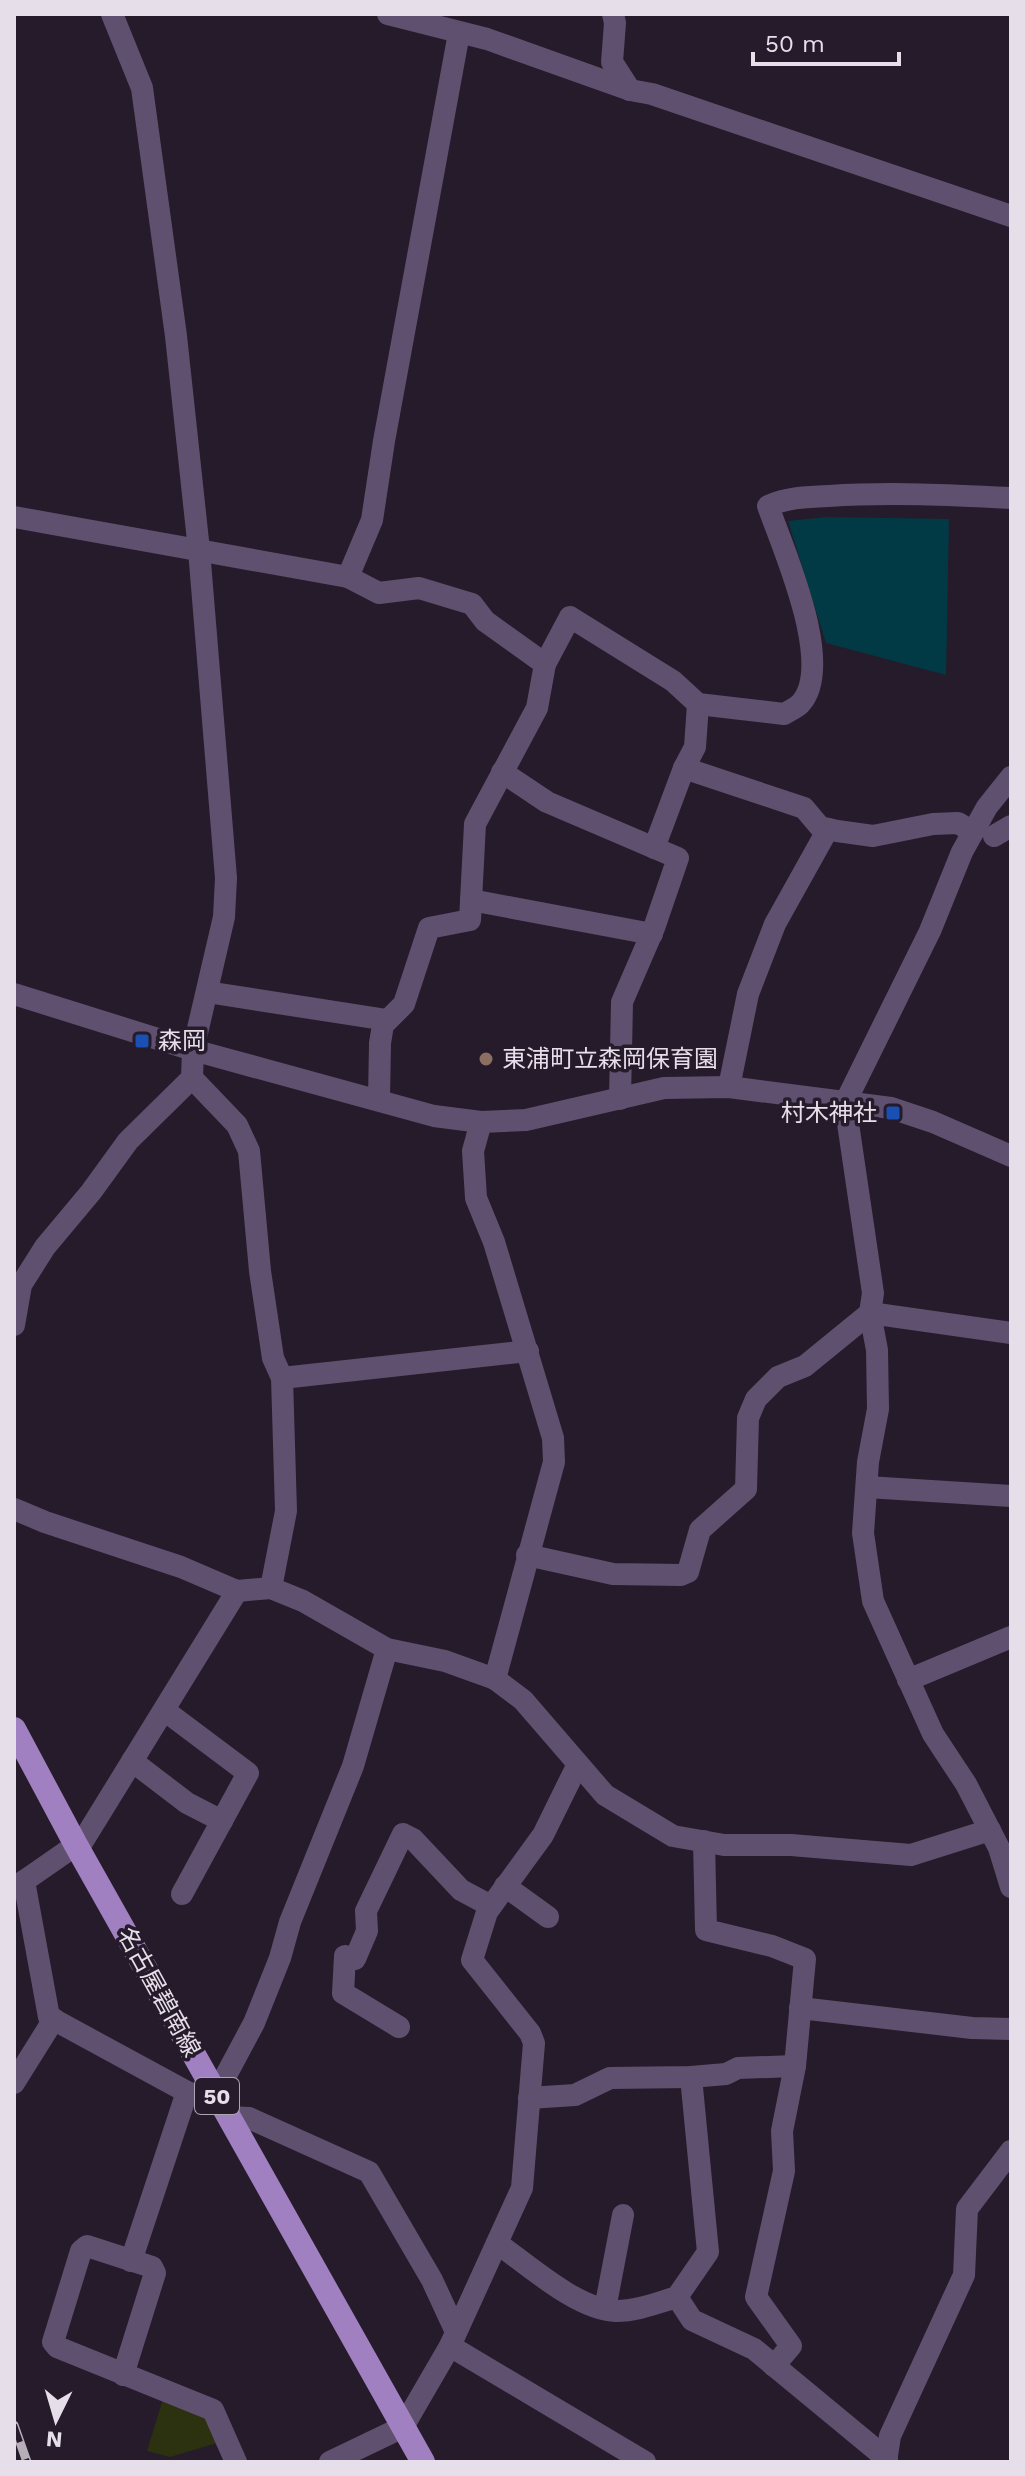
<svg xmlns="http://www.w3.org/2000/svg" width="1025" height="2476" viewBox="0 0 1025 2476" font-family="'Work Sans','Noto Sans JP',sans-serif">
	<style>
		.green { fill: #2c320f }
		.water { fill: #013a45 }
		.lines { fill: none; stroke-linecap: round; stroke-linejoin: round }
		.minor { stroke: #5f506f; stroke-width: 22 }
		.major { stroke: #a080c0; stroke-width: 24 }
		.rail-casing { stroke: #b6aeb9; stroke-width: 9 }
		.rail { stroke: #251b2a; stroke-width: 6; stroke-dasharray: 18; stroke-linecap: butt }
		.transit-dot { fill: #1a4fb4; stroke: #251b2a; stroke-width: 3 }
		.education-dot { fill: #8d6e63; stroke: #251b2a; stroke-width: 3 }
		.labels { text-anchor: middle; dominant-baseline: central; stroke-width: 7; stroke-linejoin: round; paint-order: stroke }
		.shield { fill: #251b2a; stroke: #aca4b0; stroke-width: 2 }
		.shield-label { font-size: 22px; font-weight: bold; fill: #e6dfe9 }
		.poi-label { font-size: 24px; fill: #e6dfe9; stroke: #251b2a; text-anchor: start }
		.street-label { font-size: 24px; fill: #e6dfe9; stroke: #251b2a }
	</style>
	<rect width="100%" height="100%" fill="#251b2a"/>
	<path class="green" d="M163 2399 204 2413 217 2443 170 2457 147 2451Z"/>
	<path class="water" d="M827 517 949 519 946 675 826 643 788 521Z"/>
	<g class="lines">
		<g class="minor">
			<path d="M388 14 487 39 630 90 652 94 1011 216"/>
			<path d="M613 14 615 23 612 62 630 90"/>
			<path d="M14 517 348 577 379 593 419 588 472 604 485 621 545 664"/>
			<path d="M348 577 372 520 384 441 459 33"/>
			<path d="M684 768 804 808 820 827 837 831 873 836 933 824 958 823 973 832"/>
			<path d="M502 772 547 802 678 858 654 928 622 1002 620 1099"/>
			<path d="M1011 777 987 807 962 852 930 931 845 1103 873 1293 870 1313 877 1350 878 1409 868 1462 863 1533 873 1601 933 1734 966 1784 999 1848 1011 1887"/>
			<path d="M994 836 1011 826"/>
			<path d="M654 848 684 768 695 747 698 704"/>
			<path d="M471 900 652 934"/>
			<path d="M207 992 387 1020"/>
			<path d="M14 994 193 1050 434 1116 481 1122 526 1120 664 1088 729 1087 891 1108 933 1122 1011 1156"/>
			<path d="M192 1078 237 1125 249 1151 260 1271 273 1358 282 1378 286 1511 271 1588"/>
			<path d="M729 1087 748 994 775 924 828 829"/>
			<path d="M379 1100 380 1043 383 1025 404 1004 429 928 470 920 475 824 537 708 545 664 570 617 673 681 698 704 784 714C789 711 796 708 800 704 836 666 783 549 768 506 788 497 808 497 829 496 890 492 951 495 1011 498"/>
			<path d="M481 1122 473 1151 476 1198 494 1242 553 1438 554 1462 495 1679"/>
			<path d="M14 1325 21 1285 45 1247 91 1192 128 1141 192 1078 193 1050 224 917 226 878 199 550 176 336 142 88 112 14"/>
			<path d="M282 1378 528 1351"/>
			<path d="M867 1487 1011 1496"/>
			<path d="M14 1509 45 1522 181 1567 237 1591 271 1588 303 1601 387 1649 445 1661 495 1679 523 1700 605 1795 673 1836 724 1845H791L911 1855 990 1830"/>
			<path d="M527 1555 613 1574 681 1575 688 1572 700 1530 746 1489 748 1418 756 1399 778 1377 805 1366 870 1313 1011 1333"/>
			<path d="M908 1680 1011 1637"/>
			<path d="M164 1710 248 1773 182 1894"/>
			<path d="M132 1761 187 1803 222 1821"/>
			<path d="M704 1841 706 1930 772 1946 805 1959 795 2066 782 2131 784 2171 756 2297 791 2346 774 2366"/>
			<path d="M78 1849 237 1591"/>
			<path d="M24 1881 49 2017 187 2092"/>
			<path d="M505 1886 548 1917"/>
			<path d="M14 1888 76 1845"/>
			<path d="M800 2008 972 2028 1011 2029"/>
			<path d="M399 2027 343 1993 345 1956 355 1959 367 1931 366 1911 403 1834 413 1839 461 1890 491 1906"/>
			<path d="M14 2083 54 2019"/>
			<path d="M529 2098 575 2095 610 2078 691 2077 726 2074 738 2068 795 2066"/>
			<path d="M229 2117 249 2118 369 2172 432 2280 456 2332"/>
			<path d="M497 2243C528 2265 578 2310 616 2311 637 2311 657 2303 677 2297L708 2252 691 2077"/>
			<path d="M131 2261 187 2092 201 2097 216 2094 254 2023 280 1958 290 1922 353 1766 387 1649"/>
			<path d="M677 2297 692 2320 754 2349 887 2459"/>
			<path d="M605 2309 623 2215"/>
			<path d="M450 2346 645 2462"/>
			<path d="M123 2375 155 2273 152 2267 87 2246 81 2251 53 2342 57 2347 213 2410 236 2462"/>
			<path d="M330 2462 403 2427 450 2346 522 2188 534 2043 530 2033 472 1960 487 1912 543 1835 578 1764"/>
			<path d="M886 2462 890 2436 964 2275 967 2209 1011 2151"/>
		</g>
		<path class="major" d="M14 1729 76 1845 423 2462"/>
		<defs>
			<path id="rail" d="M14 2425 27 2462"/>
		</defs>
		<use href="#rail" class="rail-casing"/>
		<use href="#rail" class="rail"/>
	</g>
	<g class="transit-dot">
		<rect x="134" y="1033" width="16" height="16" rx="4"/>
		<rect x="885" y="1105" width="16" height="16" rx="4"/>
	</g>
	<circle class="education-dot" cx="486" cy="1059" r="8"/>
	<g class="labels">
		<rect class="shield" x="195" y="2078" width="44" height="36" rx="6"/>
		<g class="shield-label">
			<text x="217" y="2096">50</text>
		</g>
		<g class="poi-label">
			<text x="158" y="1041">森岡</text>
			<text x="502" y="1059">東浦町立森岡保育園</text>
			<text x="877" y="1113" text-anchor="end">村木神社</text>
		</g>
		<g class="street-label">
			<text transform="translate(159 1992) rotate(61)">名古屋碧南線</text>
		</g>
	</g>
	<rect width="1025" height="2476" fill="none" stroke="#e6dfe9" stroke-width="32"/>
	<g transform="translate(56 2420) rotate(185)" stroke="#251b2a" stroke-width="6" paint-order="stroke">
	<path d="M0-6L14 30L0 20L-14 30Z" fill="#e6dfe9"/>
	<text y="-12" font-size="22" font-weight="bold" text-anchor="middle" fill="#e6dfe9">N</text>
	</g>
	<path d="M753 52v12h146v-12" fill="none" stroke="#e6dfe9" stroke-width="4"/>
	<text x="765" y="52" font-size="24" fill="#e6dfe9" stroke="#251b2a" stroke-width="6" paint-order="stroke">50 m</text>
</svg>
